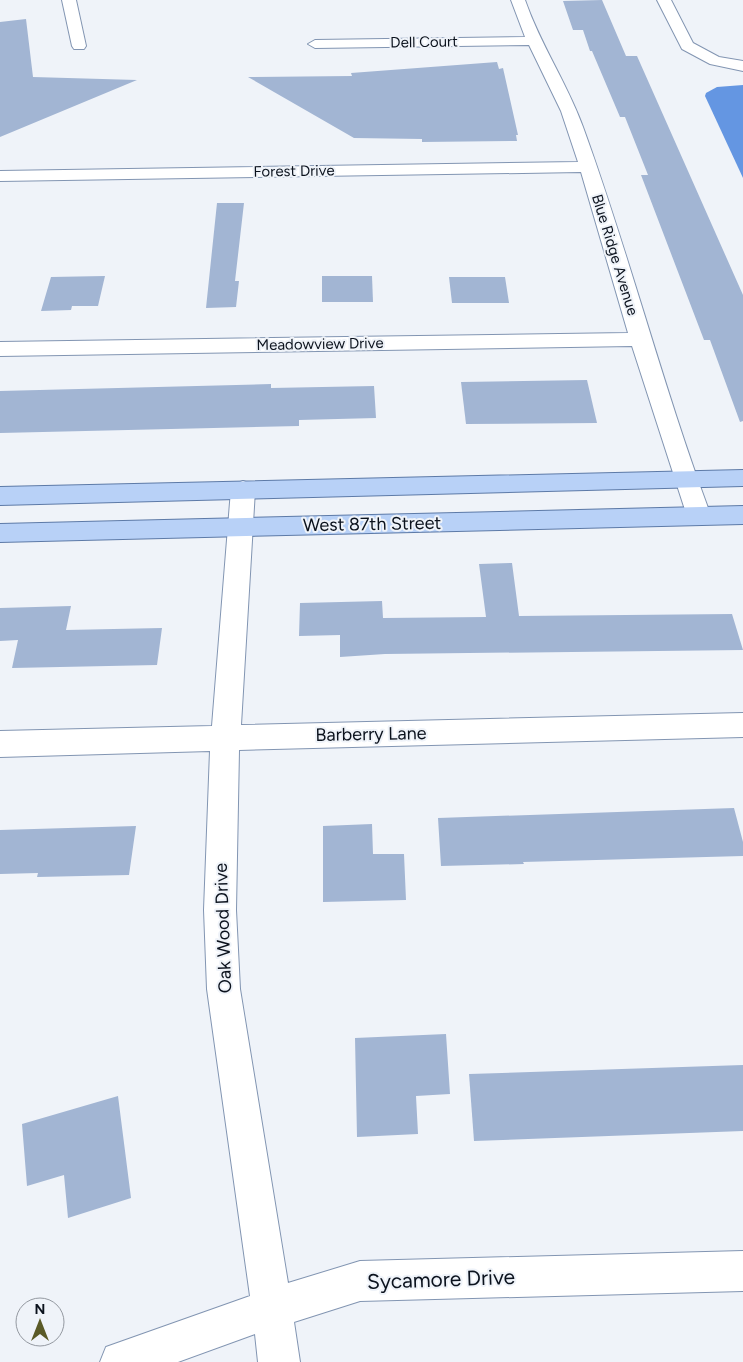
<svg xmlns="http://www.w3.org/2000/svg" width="743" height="1362" viewBox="0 0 743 1362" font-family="Figtree,sans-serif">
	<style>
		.water { fill: #6496e2 }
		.building { fill: #a2b5d3 }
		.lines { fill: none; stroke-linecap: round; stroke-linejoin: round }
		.minor-casing { stroke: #8295b2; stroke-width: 2 }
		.major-casing { stroke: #5d7aa7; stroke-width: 2 }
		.minor { fill: #fff; fill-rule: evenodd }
		.major { fill: #b8d1f7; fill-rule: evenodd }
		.labels { text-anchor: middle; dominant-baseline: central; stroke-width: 4; stroke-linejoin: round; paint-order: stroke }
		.far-street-label { font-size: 15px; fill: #0b121d; stroke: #eff3f9 }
		.street-label { font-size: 18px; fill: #0b121d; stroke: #eff3f9 }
		.near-street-label { font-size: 21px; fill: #0b121d; stroke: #eff3f9 }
	</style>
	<rect width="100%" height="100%" fill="#eff3f9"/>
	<path class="water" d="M743 85V178L705 96 706 93 717 87Z"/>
	<g class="building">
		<path d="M602 0 626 56H637L743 295V421L740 422 710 340H704L641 175H648L625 117H620L592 51H590L583 30H573L563 1Z"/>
		<path d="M26 19 33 77 137 80 0 137V22Z"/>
		<path d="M497 62 499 69 503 68 518 135H516L517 141 422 142V139L354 138 248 77 352 76 351 73Z"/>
		<path d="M217 203H244L235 281H239L236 307 206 308Z"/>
		<path d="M105 276 98 306H72L71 310 41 311 51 277Z"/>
		<path d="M322 276H372L373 302H322Z"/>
		<path d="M449 277H505L509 303H452Z"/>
		<path d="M587 380 597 423 466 424 461 382Z"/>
		<path d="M271 384V388L374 386 376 418 299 420V426L0 433V391Z"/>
		<path d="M512 563 519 616 732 614 743 650 385 654 340 657V635L299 636 300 603 382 601 383 618 486 617 479 564Z"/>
		<path d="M71 606 66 630 162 628 157 665 12 668 18 640 0 641V608Z"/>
		<path d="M734 808 743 842V856L523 862 524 864 441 866 438 818Z"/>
		<path d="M372 824 373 854H404L406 900 323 902V826Z"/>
		<path d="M136 826 129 875 37 877 38 873 0 874V830Z"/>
		<path d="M446 1034 450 1094 416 1096 418 1134 357 1137 355 1038Z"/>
		<path d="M743 1065V1131L474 1141 469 1074Z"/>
		<path d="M118 1096 131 1198 68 1218 64 1175 27 1186 22 1124Z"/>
	</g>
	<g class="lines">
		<defs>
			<g id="minor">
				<path d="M62 0H76L86 46 84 49H74L72 46Z"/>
				<path d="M511 0H525C540 44 567 83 583 127 630 256 663 388 711 516L708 522 699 525 690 522 687 516 632 346 0 356V342L628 333 581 172 0 181V171L578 162 561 111 529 45 315 48 308 44 315 40 525 37Z"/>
				<path d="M657 0H671L693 43 719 57 743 61V71L710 64 682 49Z"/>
				<path d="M243 481 251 484 255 490 241 725 743 713V737L239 750 236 910 240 989 288 1283 360 1261 743 1251V1291L360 1301 294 1322 300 1362H258L255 1334 178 1362H100L106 1347 250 1296 207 989 204 910 210 751 0 757V731L212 726 231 490 235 484Z"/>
			</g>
			<g id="major">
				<path d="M743 470V486L0 505V487Z"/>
				<path d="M743 506V524L0 542V524Z"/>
			</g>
		</defs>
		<use href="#minor" class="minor-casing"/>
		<use href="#major" class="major-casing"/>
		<use href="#minor" class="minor"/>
		<use href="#major" class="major"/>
	</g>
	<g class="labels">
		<g class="far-street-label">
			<text transform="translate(424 42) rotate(-1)">Dell Court</text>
			<text transform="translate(294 171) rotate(-1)">Forest Drive</text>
			<text transform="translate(615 255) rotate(73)">Blue Ridge Avenue</text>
			<text transform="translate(320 344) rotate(-1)">Meadowview Drive</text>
		</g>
		<g class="street-label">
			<text transform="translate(372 524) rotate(-1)">West 87th Street</text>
			<text transform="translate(371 734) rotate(-1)">Barberry Lane</text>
			<text transform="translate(223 928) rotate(-92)">Oak Wood Drive</text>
		</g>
		<g class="near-street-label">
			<text transform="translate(441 1279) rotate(-2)">Sycamore Drive</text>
		</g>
	</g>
	<g transform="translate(40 1322)"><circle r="24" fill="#eff3f9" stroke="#9499a1"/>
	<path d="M0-4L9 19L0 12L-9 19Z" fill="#5a5a27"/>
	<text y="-8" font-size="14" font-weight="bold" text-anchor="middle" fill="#0b121d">N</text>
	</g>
</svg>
